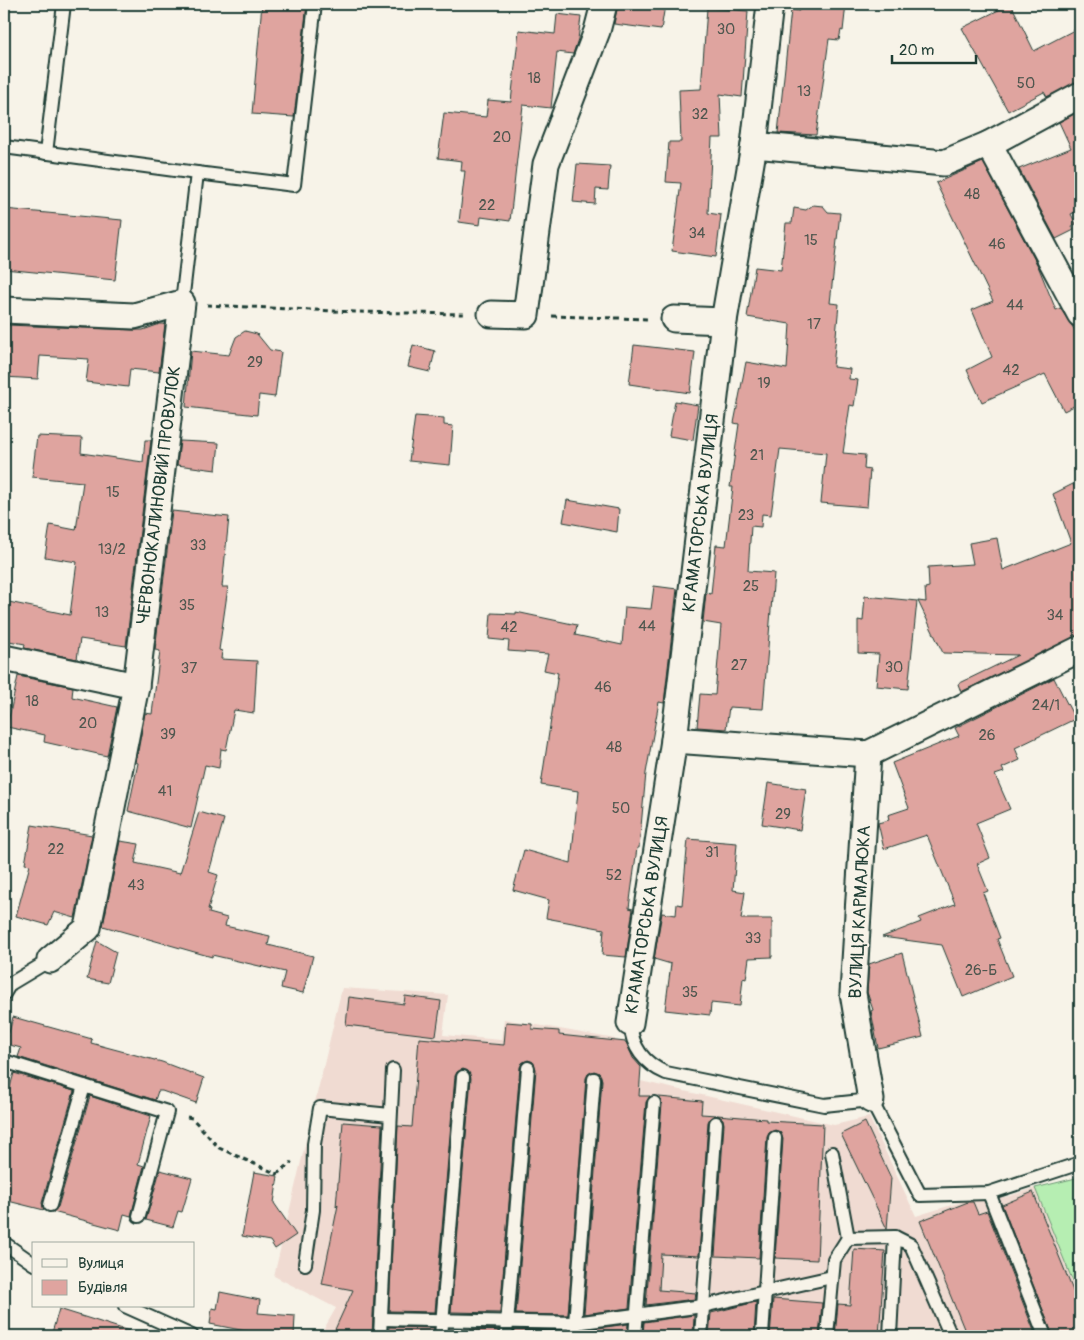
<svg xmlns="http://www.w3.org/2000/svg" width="1084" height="1340" viewBox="0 0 1084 1340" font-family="Pangolin,sans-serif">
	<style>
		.built { fill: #f0dbd2 }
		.green { fill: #b6eeb2; stroke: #6a9673 }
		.building { fill: #dfa49f; stroke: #1f3d34 }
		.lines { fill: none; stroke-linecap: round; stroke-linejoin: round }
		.service-casing { stroke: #1f3d34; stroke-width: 16 }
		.minor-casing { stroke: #1f3d34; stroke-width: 29 }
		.path { stroke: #1f3d34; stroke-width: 3; stroke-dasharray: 5 4; stroke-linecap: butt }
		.service { stroke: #f7f3e8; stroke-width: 12 }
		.minor { stroke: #f7f3e8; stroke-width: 25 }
		.labels { text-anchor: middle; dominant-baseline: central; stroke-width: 4; stroke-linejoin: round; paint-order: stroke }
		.number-label { font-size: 15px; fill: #4f574f }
		.street-label { font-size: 18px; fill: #1f3d34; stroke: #f7f3e8 }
	</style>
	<rect width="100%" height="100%" fill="#f7f3e8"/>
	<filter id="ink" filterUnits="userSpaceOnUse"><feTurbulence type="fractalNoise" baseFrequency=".02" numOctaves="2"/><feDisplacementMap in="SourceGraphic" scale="10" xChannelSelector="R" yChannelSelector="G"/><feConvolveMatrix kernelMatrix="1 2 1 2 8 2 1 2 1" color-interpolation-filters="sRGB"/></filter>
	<g filter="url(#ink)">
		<path class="built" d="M342 988 448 995 443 1035 501 1040 504 1019 615 1039 614 1075 834 1125 869 1117 916 1216 971 1199 1006 1197 1035 1188 1080 1299V1336H320L336 1308 274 1276Z"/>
		<path class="green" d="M1080 1177V1299L1035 1188Z"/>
		<g class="building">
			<path d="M262 4H307L294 117 252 114Z"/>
			<path d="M618 4 665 5 661 30 614 24Z"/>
			<path d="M799 4H846L843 31 841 30 839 40 829 39 816 135 778 133 791 10 799 11Z"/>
			<path d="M1011 4 1034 51 1080 27V81L1047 97 1044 92 1008 111 962 28Z"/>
			<path d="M707 8 748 11 742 97 720 94 722 138H712L708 213 721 215 716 257 672 251 681 183 666 182 669 142H681L679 90 701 89Z"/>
			<path d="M557 14 581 17 578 39 573 54 557 52 551 108 523 105 510 221 481 217 480 225 459 222 465 171H461L462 161 438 158 444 113 486 117 488 100 511 102 519 30 555 34Z"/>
			<path d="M1080 111V210L1071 214 1076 224 1072 226 1074 230 1056 239 1019 169 1071 148 1059 122Z"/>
			<path d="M983 162 1038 266 1056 310 1060 308 1080 338V403L1064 411 1045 374 982 402 967 370 992 357 972 310 993 301 936 183Z"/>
			<path d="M577 164 610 166 608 190 596 189 595 204 573 202Z"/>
			<path d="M813 205 823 206 828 212 840 213 830 303 839 304 833 367 850 369 849 379 858 380 854 406 850 405 843 453 865 455 864 469 870 470 867 507 821 503 826 453 780 449 771 515 762 514 761 527 751 526 748 571 774 573 763 709 729 707 726 729 697 727 700 694 715 695 721 625 703 622 706 593 711 594 716 545 726 546 733 487H730L739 424 734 423 746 362 787 369 790 324 747 317 755 267 781 270 786 223H792L794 208 806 210Z"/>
			<path d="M4 209 122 220 115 280 4 269Z"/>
			<path d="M160 324H165L159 372 130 369 128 387 86 382 89 359 40 356 38 379 4 377V339H6L7 325 133 330H143Z"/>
			<path d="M245 331 257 334 270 350 281 352 275 397 259 395 257 415 186 407 191 351 229 355 236 337Z"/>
			<path d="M413 345 435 351 430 372 408 367Z"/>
			<path d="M634 345 695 352 690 393 629 384Z"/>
			<path d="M675 401 698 405 693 440 669 436Z"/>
			<path d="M415 416 444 418V425L453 426 450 465 409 461Z"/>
			<path d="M37 436 82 438 81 453 143 462 145 440H151L126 646 80 639 77 659 24 648 25 644 4 640V601L70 615 77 562 45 557 50 525 76 530 83 482 32 477Z"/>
			<path d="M180 441 219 443 216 470 177 465Z"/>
			<path d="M1073 484 1080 497V635L961 692 958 684 1018 655 943 653 918 601 926 602 925 588 929 587 928 567 973 564 969 543 997 538 1003 570 1071 543 1053 494Z"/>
			<path d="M567 500 619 509 617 532 563 522Z"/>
			<path d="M172 511 229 517 222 587H228L219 650 222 651 221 659 257 661 254 713 234 710 226 750 221 749 219 768 205 765 191 828 128 811 138 763 136 762 145 713 152 714 160 651 155 650Z"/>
			<path d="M654 586 677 589 664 703 659 702 646 773 639 848H637L629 908 633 909 626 957 602 955 604 929 546 918 549 900 513 890 524 850 571 863 578 791 541 785 558 673 544 670 548 654 508 651 509 641 489 639 491 613 516 614V612L577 625 575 635 622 645 625 607 651 609Z"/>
			<path d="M865 596 917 601 908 689 876 686 879 654 858 653V620L863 621Z"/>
			<path d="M18 676 73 687 72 697 117 707 107 756 44 742 45 735 7 727Z"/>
			<path d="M1054 678 1075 719 1015 748 1020 760 1002 768 1004 772 995 775 1010 809 976 823 990 858 977 864 988 891 983 893 1000 938 997 939 1012 976 963 997 942 945 882 937 921 922 919 918 955 904 927 835 884 849 878 823 889 820 888 815 909 808 892 763 959 736 955 728Z"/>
			<path d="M768 783 806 789 800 830 762 824Z"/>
			<path d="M199 812 224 819 209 872 218 875 208 909 210 910 209 913 227 918 225 926 270 936 268 945 313 956 303 993 281 988 285 972 212 955V957L103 926 120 841 139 844 135 863 180 873Z"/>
			<path d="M32 825 92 835 75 918 54 912 48 925 16 916 30 865 25 864Z"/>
			<path d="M688 839 737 843 733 890 745 892 741 919H772V957L749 958 746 979 743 978 740 1006 711 1003 710 1015 665 1010 671 964 654 959 662 913 676 915 677 904 682 905Z"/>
			<path d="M97 941 116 952 108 983 87 979Z"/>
			<path d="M902 953 923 1037 878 1048 871 1011 873 1010 867 992 869 964Z"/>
			<path d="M405 996 441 1001 436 1036 346 1025 349 997 404 1004Z"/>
			<path d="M13 1017 92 1039 91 1043 162 1062 204 1078 196 1103 162 1091H158L155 1100 18 1057 21 1048 6 1044Z"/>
			<path d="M506 1022 532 1024V1029L559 1031V1035L626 1042 633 1058 641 1067 639 1096H650L646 1102 629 1308 584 1314 602 1080 599 1073 594 1071 588 1074 586 1078 568 1315 516 1314 536 1069 533 1062 528 1060 522 1063 520 1067 500 1313 451 1312 471 1078 468 1071 463 1069 457 1072 455 1076 435 1312 389 1311 398 1126 412 1127 419 1038 504 1045Z"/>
			<path d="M14 1073 74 1091 42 1203 44 1210 4 1200V1108Z"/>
			<path d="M90 1096 151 1116 138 1164 144 1166 131 1216 124 1214 120 1230 53 1212 58 1207Z"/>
			<path d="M659 1097 702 1101 701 1114 716 1115 710 1118 708 1122 699 1256 661 1254 659 1290 696 1293 695 1299 646 1305 662 1104Z"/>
			<path d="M717 1115 766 1119V1121L823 1124 817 1260 775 1258 783 1139 780 1132 775 1130 769 1133 767 1137 759 1258 715 1256 724 1124 723 1119Z"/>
			<path d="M343 1122 382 1125 372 1336H332L353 1290 322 1284 338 1205 336 1207Z"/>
			<path d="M865 1122 891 1178 887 1229 841 1134Z"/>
			<path d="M160 1170 192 1178 182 1212 178 1211 173 1227 146 1220Z"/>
			<path d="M254 1172 278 1176 274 1203 296 1235 275 1249 270 1241 242 1236Z"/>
			<path d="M1033 1192 1080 1308V1336H1053L1002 1205Z"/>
			<path d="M968 1202H973L978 1214 987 1211 1036 1336H967L920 1221Z"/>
			<path d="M854 1249 885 1251 879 1336H835L838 1304 850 1305Z"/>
			<path d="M220 1292 260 1300 258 1313 295 1316 294 1336H256V1333L210 1324 212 1308 217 1309Z"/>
			<path d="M773 1299 822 1303 819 1336H770Z"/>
			<path d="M756 1302 754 1336H709L711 1313Z"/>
			<path d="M59 1309 129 1331 128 1336H51Z"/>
			<path d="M694 1315 693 1336H643L644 1322Z"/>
			<path d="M628 1324 627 1336H582L583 1330Z"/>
			<path d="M389 1327 434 1328 433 1336H388Z"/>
			<path d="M450 1329 498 1330V1336H449Z"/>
			<path d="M515 1330 566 1331V1336H514Z"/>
		</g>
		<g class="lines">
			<defs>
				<g id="service">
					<path d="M4 147 197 173 182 303"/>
					<path d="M46 153 64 4"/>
					<path d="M197 173 294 185 315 4"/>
					<path d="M4 994 10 984 50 960"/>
					<path d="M630 1023C632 1047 643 1063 666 1073L824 1105 871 1100 920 1195 989 1193 1080 1163"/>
					<path d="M4 1061 167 1112 139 1216"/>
					<path d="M832 1153 848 1238"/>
					<path d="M989 1193 1045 1336"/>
					<path d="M50 1205 84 1086"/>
					<path d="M4 1243 34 1264"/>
					<path d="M305 1264 313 1210 314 1144 320 1108 390 1115"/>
					<path d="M125 1306 192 1336"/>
					<path d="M382 1319 575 1323 703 1306 832 1277"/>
					<path d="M380 1336 393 1070"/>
					<path d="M441 1336 463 1077"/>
					<path d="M506 1336 528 1068"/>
					<path d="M574 1336 594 1079"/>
					<path d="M635 1336 654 1103"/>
					<path d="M701 1336 716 1123"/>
					<path d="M762 1336 775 1138"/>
					<path d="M827 1336 834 1260 848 1238 895 1237 911 1245 951 1336"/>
					<path d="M890 1336 895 1237"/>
				</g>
				<g id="minor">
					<path d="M989 144 1080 314"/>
					<path d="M754 145 944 163 989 144 1080 95"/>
					<path d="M4 310 134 316 182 303 136 686 88 928 50 960"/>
					<path d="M491 314 526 315 546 164 597 31 604 4"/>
					<path d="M674 319 724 321"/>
					<path d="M4 658 136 686"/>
					<path d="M674 740 868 754 1080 649"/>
					<path d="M868 754 853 993 871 1100"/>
					<path d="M630 1023 674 740 724 321 754 145 770 4"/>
				</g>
			</defs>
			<use href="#service" class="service-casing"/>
			<use href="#minor" class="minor-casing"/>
			<g class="path">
				<path d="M207 305 355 312 465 314"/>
				<path d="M552 316 648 319"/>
				<path d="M187 1117 192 1118 219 1148 277 1174 292 1162"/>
			</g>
			<use href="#service" class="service"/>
			<use href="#minor" class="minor"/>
		</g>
	</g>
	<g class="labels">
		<g class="number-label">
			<text x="726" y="29">30</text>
			<text x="534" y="78">18</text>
			<text x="1026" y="83">50</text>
			<text x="804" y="91">13</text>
			<text x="700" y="114">32</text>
			<text x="502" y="137">20</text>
			<text x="972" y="194">48</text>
			<text x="487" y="205">22</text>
			<text x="697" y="233">34</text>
			<text x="811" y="240">15</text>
			<text x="997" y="244">46</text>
			<text x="1015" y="305">44</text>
			<text x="814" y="324">17</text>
			<text x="255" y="362">29</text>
			<text x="1011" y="370">42</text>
			<text x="764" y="383">19</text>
			<text x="757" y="455">21</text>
			<text x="113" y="492">15</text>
			<text x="746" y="515">23</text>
			<text x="198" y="545">33</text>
			<text x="112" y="549">13/2</text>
			<text x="751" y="586">25</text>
			<text x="187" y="605">35</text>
			<text x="102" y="612">13</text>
			<text x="1055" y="615">34</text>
			<text x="647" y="626">44</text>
			<text x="509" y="627">42</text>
			<text x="739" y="665">27</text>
			<text x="894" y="667">30</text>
			<text x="189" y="668">37</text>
			<text x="603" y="687">46</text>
			<text x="32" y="701">18</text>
			<text x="1046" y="705">24/1</text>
			<text x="88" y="723">20</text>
			<text x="168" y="734">39</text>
			<text x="987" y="735">26</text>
			<text x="614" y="747">48</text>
			<text x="165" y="791">41</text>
			<text x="621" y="808">50</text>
			<text x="783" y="814">29</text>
			<text x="56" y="849">22</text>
			<text x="712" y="852">31</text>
			<text x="614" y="875">52</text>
			<text x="136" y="885">43</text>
			<text x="753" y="938">33</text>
			<text x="981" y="970">26-Б</text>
			<text x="690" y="992">35</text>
		</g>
		<g class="street-label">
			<text transform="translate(159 495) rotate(-83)">ЧЕРВОНОКАЛИНОВИЙ ПРОВУЛОК</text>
			<text transform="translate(701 513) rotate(-83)">КРАМАТОРСЬКА ВУЛИЦЯ</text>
			<text transform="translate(860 912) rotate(-87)">ВУЛИЦЯ КАРМАЛЮКА</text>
			<text transform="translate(647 915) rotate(-81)">КРАМАТОРСЬКА ВУЛИЦЯ</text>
		</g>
	</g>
	<rect width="1084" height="1340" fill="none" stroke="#f7f3e8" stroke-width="20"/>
	<rect x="10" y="10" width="1064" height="1320" fill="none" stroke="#1f3d34" stroke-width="2" filter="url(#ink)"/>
	<rect x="32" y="1242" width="162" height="65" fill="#f7f3e8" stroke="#a1aaa0"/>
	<rect x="42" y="1259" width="25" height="8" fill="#f7f3e8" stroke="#a1aaa0"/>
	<text x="78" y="1268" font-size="15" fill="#1f3d34">Вулиця</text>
	<rect x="42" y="1280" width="25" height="15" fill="#dfa49f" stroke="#a1aaa0"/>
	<text x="78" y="1292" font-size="15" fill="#1f3d34">Будівля</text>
	<path d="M892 55v8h84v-8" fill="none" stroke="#1f3d34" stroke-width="2.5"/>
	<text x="899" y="55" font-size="15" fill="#1f3d34" stroke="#f7f3e8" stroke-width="4" paint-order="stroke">20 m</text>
</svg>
